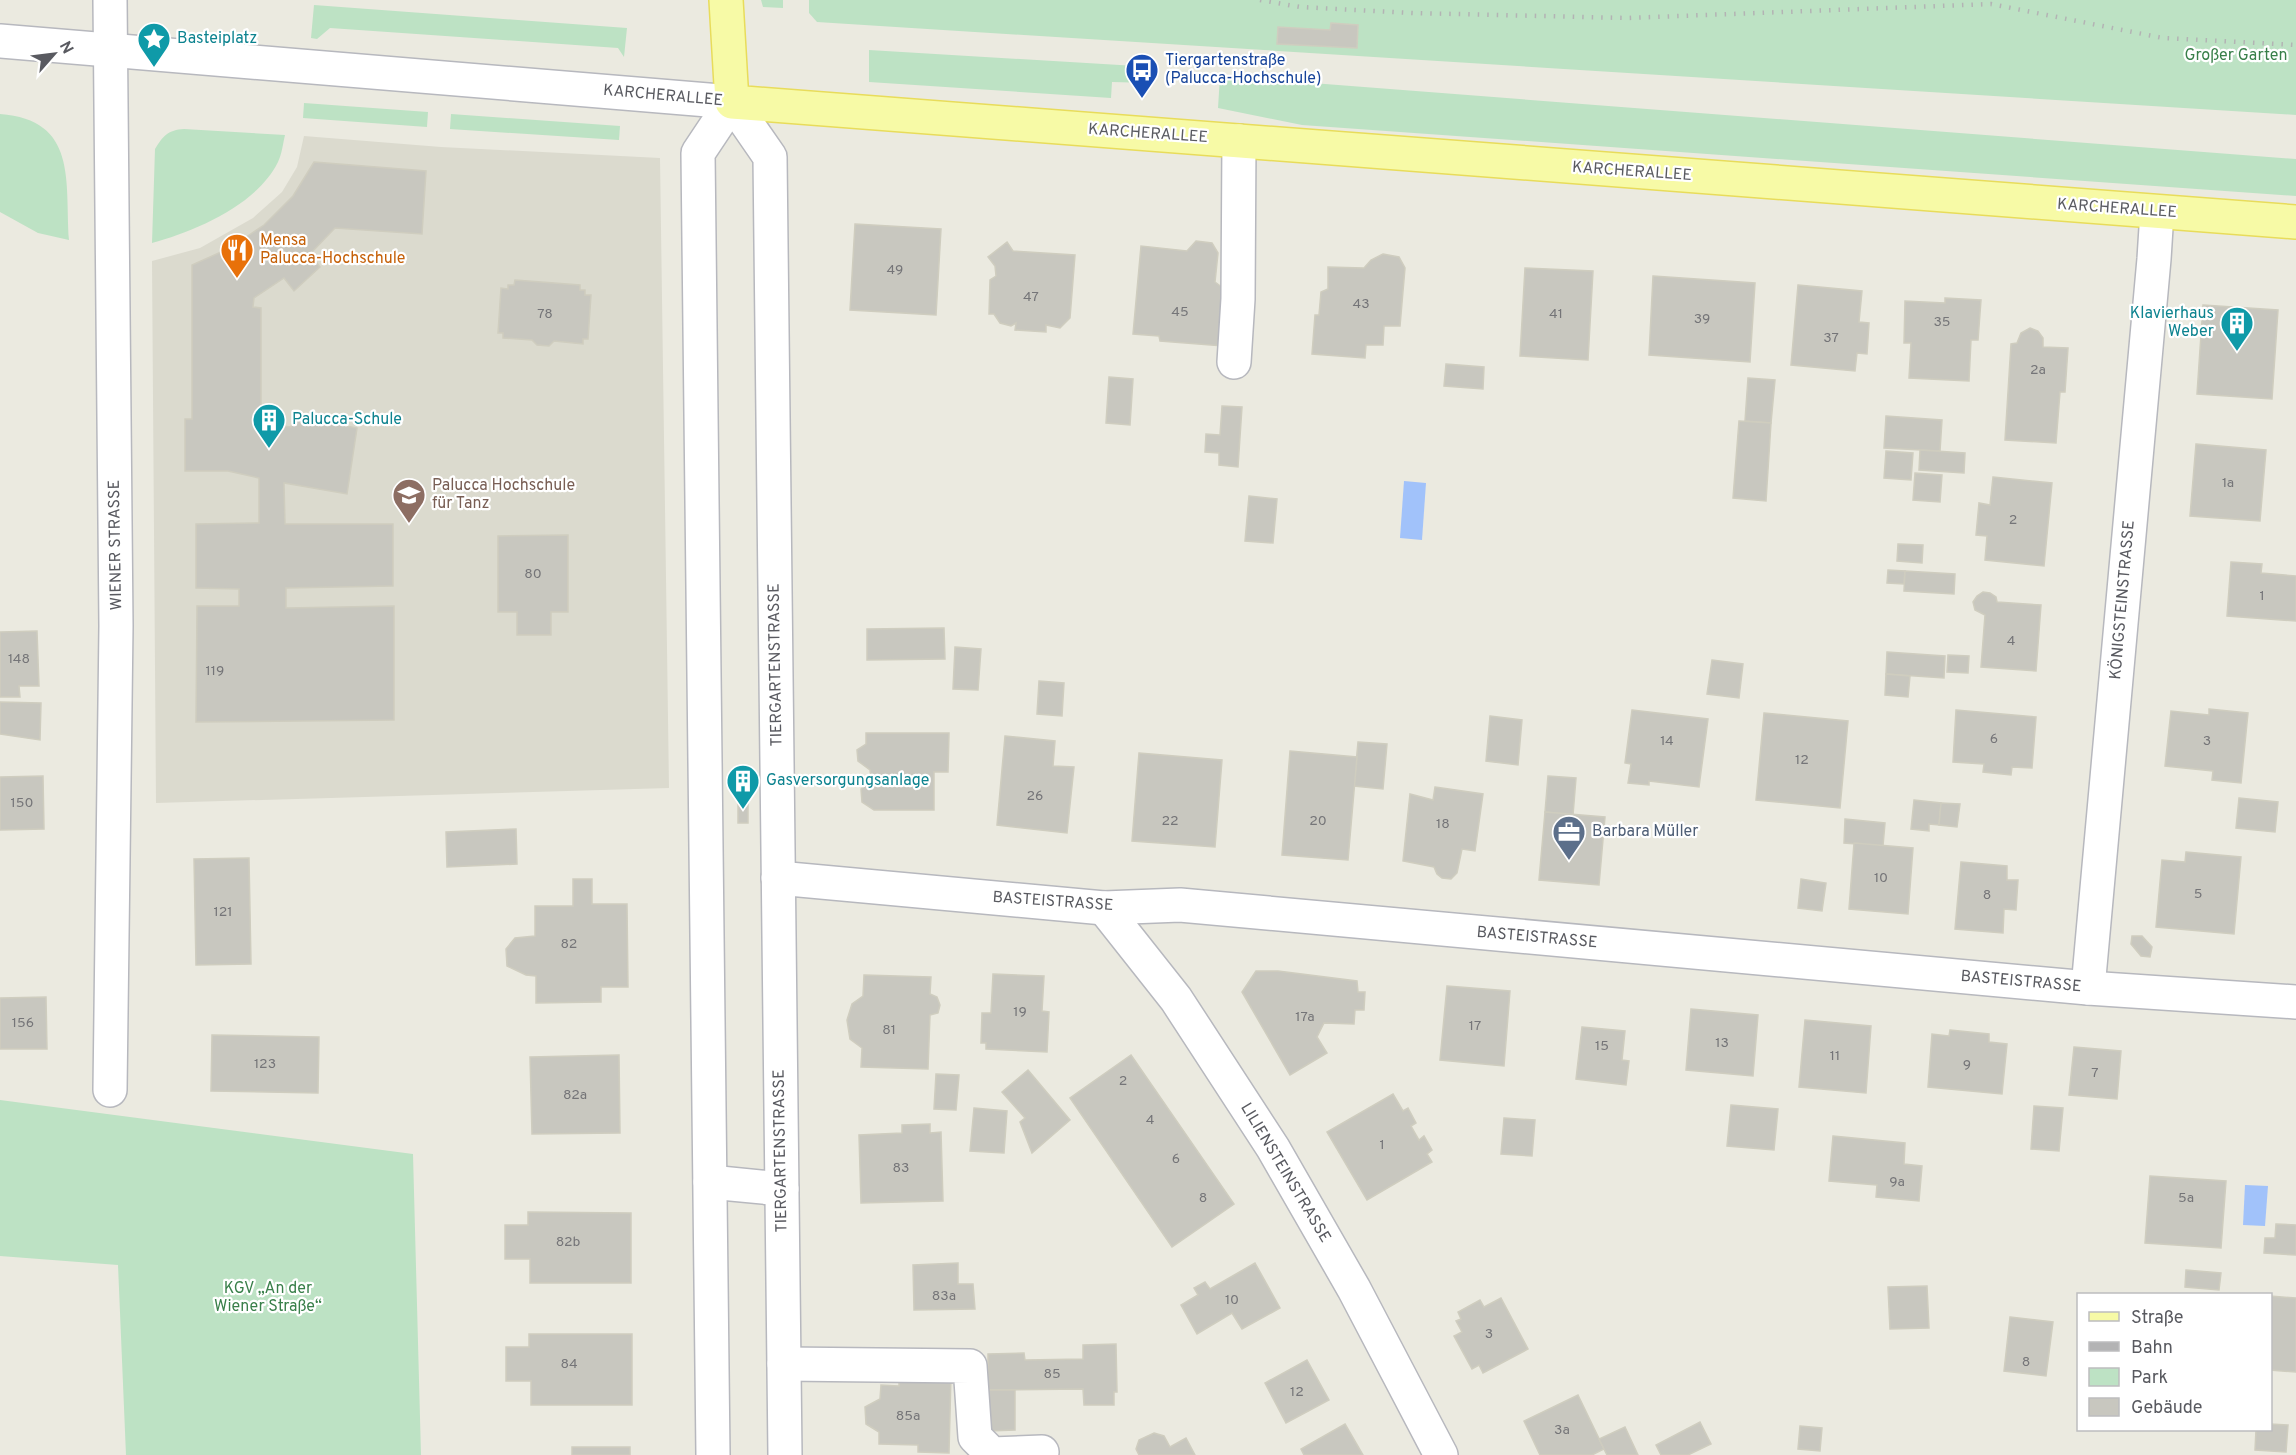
<svg xmlns="http://www.w3.org/2000/svg" width="2296" height="1455" viewBox="0 0 2296 1455" font-family="Overpass,sans-serif">
	<style>
		.education { fill: #dbdace }
		.green { fill: #bde2c4 }
		.water { fill: #a1c2fa }
		.building { fill: #c8c7bf; stroke: #cfcdbf; stroke-width: 1.5 }
		.lines { fill: none; stroke-linecap: round; stroke-linejoin: round }
		.minor-casing { stroke: #b7b8be; stroke-width: 36 }
		.major-casing { stroke: #e8dc5b; stroke-width: 36 }
		.minor { stroke: #fff; stroke-width: 33 }
		.major { stroke: #f7faa6; stroke-width: 33 }
		.rail { stroke: #b3b3b4; stroke-width: 4.5; stroke-dasharray: 1.5 8; stroke-linecap: butt }
		.labels { text-anchor: middle; dominant-baseline: central; stroke-width: 4.5; stroke-linejoin: round; paint-order: stroke }
		.number-label { font-size: 14px; fill: #757578 }
		.culture-label { font-size: 16px; fill: #0d838f; stroke: #fff; text-anchor: start }
		.park-label { font-size: 16px; fill: #387f49; stroke: #fff }
		.transit-label { font-size: 16px; fill: #164399; stroke: #fff; text-anchor: start }
		.street-label { font-size: 16px; fill: #595a60; stroke: #fff }
		.food-label { font-size: 16px; fill: #c56008; stroke: #fff; text-anchor: start }
		.education-label { font-size: 16px; fill: #785e54; stroke: #fff; text-anchor: start }
		.service-label { font-size: 16px; fill: #4e5e75; stroke: #fff; text-anchor: start }
	</style>
	<rect width="100%" height="100%" fill="#ebeae0"/>
	<path class="education" d="M304 136 441 147 660 158 669 788 156 803 152 261 200 248 253 218 282 192 297 167Z"/>
	<g class="green">
		<path d="M761 0H783V8L763 7Z"/>
		<path d="M809 0H2296V115L817 22 809 13Z"/>
		<path d="M314 5 627 28 624 57 618 48 330 28 317 39 311 38Z"/>
		<path d="M869 50 1153 67 1150 83 1112 82 1111 98 869 82Z"/>
		<path d="M1220 76 2296 159V196L1302 125 1218 108Z"/>
		<path d="M304 103 428 112 427 127 303 118Z"/>
		<path d="M0 114C78 120 65 181 69 240L38 233 0 212Z"/>
		<path d="M451 114 620 126 619 140 450 129Z"/>
		<path d="M184 129 285 135C283 143 282 154 278 162 257 205 195 231 152 243L155 149C163 136 168 130 184 129Z"/>
		<path d="M0 1100 413 1154 421 1455H126L118 1265 0 1256Z"/>
	</g>
	<g class="water">
		<path d="M1404 481 1426 483 1422 540 1400 538Z"/>
		<path d="M2245 1185 2268 1186 2265 1226 2243 1225Z"/>
	</g>
	<g class="building">
		<path d="M1331 23 1358 25 1357 48 1277 44 1278 27 1330 30Z"/>
		<path d="M314 162 426 171 422 234 335 228 310 254 320 267 294 291 284 278 254 298 253 307 261 308V423L291 427 294 416 357 428 347 494 284 483 285 524H393V586L286 588V608L394 606V720L196 722 197 606H239V589L196 588V524L259 523V478L228 471H185V419H192V265L230 248 264 225 293 196Z"/>
		<path d="M855 224 941 229 936 315 850 310Z"/>
		<path d="M1196 241 1212 243 1218 253 1215 282 1227 291 1223 346 1160 341 1159 336 1133 334 1141 246 1187 251Z"/>
		<path d="M1007 242 1013 251 1075 255 1070 318 1060 328 1046 325V332L1015 330 1016 323 1011 326 1000 323 994 314H989L990 280 996 276 995 266 988 257Z"/>
		<path d="M1383 254 1399 257 1405 268 1400 326H1384L1383 345H1366L1365 358 1312 354 1315 315H1319L1321 292 1328 289V267L1364 268 1371 260Z"/>
		<path d="M1525 268 1593 271 1588 360 1520 356Z"/>
		<path d="M1653 276 1755 283 1750 362 1649 355Z"/>
		<path d="M515 280 580 285V290H585V295H591L588 339H583V344L554 341 549 346 537 345 532 340 503 338V333H498L501 288 508 289V285H514Z"/>
		<path d="M1798 285 1862 291 1859 322 1869 323 1867 354 1857 353 1855 371 1791 365Z"/>
		<path d="M1945 298 1981 300 1978 340H1971L1969 381 1909 378 1911 343H1904L1905 301 1945 303Z"/>
		<path d="M2203 305 2278 310 2272 399 2197 394Z"/>
		<path d="M2030 328 2038 331 2043 338V347L2068 348 2065 392H2060L2056 443 2005 440 2011 344 2017 343 2021 333Z"/>
		<path d="M1446 364 1484 367 1483 389 1444 386Z"/>
		<path d="M1109 377 1133 379 1130 425 1106 423Z"/>
		<path d="M1748 378 1775 380 1771 423 1745 421Z"/>
		<path d="M1222 406 1242 407 1238 467 1219 465V453L1205 452 1206 434 1220 435Z"/>
		<path d="M1886 416 1942 420 1940 451 1884 448Z"/>
		<path d="M1739 421 1771 423 1766 501 1733 498Z"/>
		<path d="M2196 444 2266 450 2260 521 2190 516Z"/>
		<path d="M1920 450 1965 453 1964 473 1919 470Z"/>
		<path d="M1886 451 1913 453 1911 480 1884 478Z"/>
		<path d="M1915 473 1942 475 1940 502 1913 500Z"/>
		<path d="M1993 477 2052 483 2044 566 1985 560 1987 536 1976 535 1979 503 1990 505Z"/>
		<path d="M1249 496 1277 499 1273 543 1245 541Z"/>
		<path d="M568 535V612H551V635H517V612H498V536Z"/>
		<path d="M1898 544 1923 545 1922 563 1897 561Z"/>
		<path d="M2231 562 2262 564 2261 573 2296 576V621L2227 616Z"/>
		<path d="M1888 570 1905 571 1904 584 1887 583Z"/>
		<path d="M1905 571 1955 574 1954 594 1904 591Z"/>
		<path d="M1983 592 1990 593 1996 597 1997 602 2041 605 2036 671 1981 667 1985 615 1975 610 1973 602 1977 596Z"/>
		<path d="M944 628 945 659 867 660V629Z"/>
		<path d="M37 631 39 686H19L20 697H0V632Z"/>
		<path d="M955 647 981 649 978 690 953 689Z"/>
		<path d="M1887 652 1945 656 1944 678 1886 674Z"/>
		<path d="M1948 655 1969 656 1968 673 1947 672Z"/>
		<path d="M1712 660 1743 664 1739 698 1707 694Z"/>
		<path d="M1886 674 1910 676 1908 697 1885 695Z"/>
		<path d="M1039 681 1064 683 1062 716 1037 714Z"/>
		<path d="M0 702 41 703 40 740 0 734Z"/>
		<path d="M2209 709 2248 713 2241 783 2212 780 2213 771 2165 766 2171 711 2209 715Z"/>
		<path d="M1632 710 1708 719 1699 787 1649 781V785L1628 783 1631 764 1625 763Z"/>
		<path d="M1956 710 2036 717 2032 768 2012 767 2011 775 1983 772 1984 764 1953 762Z"/>
		<path d="M1764 713 1848 721 1840 808 1756 800Z"/>
		<path d="M1490 716 1522 720 1518 765 1486 761Z"/>
		<path d="M866 733H949L948 772H934V810H874L862 802 861 789 871 780 870 770 858 761 857 750 866 744Z"/>
		<path d="M1005 736 1055 741 1053 766 1074 767 1067 833 997 825Z"/>
		<path d="M1358 742 1387 744 1383 789 1354 786Z"/>
		<path d="M1290 751 1357 757 1348 860 1282 855Z"/>
		<path d="M1139 753 1222 760 1215 847 1132 841Z"/>
		<path d="M43 776 44 829 0 830V777Z"/>
		<path d="M1548 776 1576 778 1573 815 1545 812Z"/>
		<path d="M1435 787 1483 794 1475 851 1462 849 1457 873 1451 879 1442 878 1437 874 1434 867 1403 861 1410 794 1433 800Z"/>
		<rect x="738" y="798" width="10" height="25"/>
		<path d="M2239 798 2278 802 2275 832 2236 828Z"/>
		<path d="M1914 800 1941 803 1939 825 1929 824V831L1911 829Z"/>
		<path d="M1941 803 1960 804 1957 827 1939 825Z"/>
		<path d="M1545 812 1605 817 1599 885 1539 880Z"/>
		<path d="M1845 819 1885 823 1883 846 1844 843Z"/>
		<path d="M516 829 517 864 447 867 446 832Z"/>
		<path d="M1854 843 1913 848 1908 914 1849 909Z"/>
		<path d="M2186 852 2241 857 2234 934 2156 927 2162 860 2185 862Z"/>
		<path d="M249 858 251 964 196 965 194 859Z"/>
		<path d="M1961 862 2007 866V880H2018L2016 910 2004 909 2003 933 1955 929Z"/>
		<path d="M573 879H592V904H627L628 987H601V1002L536 1003V976L526 975 507 966 506 949 515 938 535 936V906H573Z"/>
		<path d="M1801 879 1826 883 1822 911 1798 908Z"/>
		<path d="M2132 936H2142L2152 947 2150 957 2141 956 2131 944Z"/>
		<path d="M1256 971H1278L1357 981 1358 992H1365L1364 1010H1355L1354 1024 1324 1023 1317 1037 1327 1053 1290 1075 1242 992Z"/>
		<path d="M993 974 1044 976 1042 1011 1049 1012 1047 1052 986 1049V1043H981L982 1013H991Z"/>
		<path d="M864 975 931 977 930 994 937 997 940 1005 938 1013 930 1015 928 1069 861 1067 862 1048 850 1039 847 1020 852 1004 863 996Z"/>
		<path d="M1447 986 1510 991 1504 1066 1440 1060Z"/>
		<path d="M46 997 47 1049H0V998Z"/>
		<path d="M1691 1009 1758 1015 1753 1076 1686 1070Z"/>
		<path d="M1805 1020 1871 1026 1866 1093 1799 1087Z"/>
		<path d="M1582 1027 1625 1031 1622 1060 1629 1061 1626 1085 1576 1079Z"/>
		<path d="M1950 1030 1989 1034V1042L2007 1044 2002 1094 1928 1087 1932 1034 1949 1036Z"/>
		<path d="M212 1035 319 1037 318 1093 211 1091Z"/>
		<path d="M2074 1047 2121 1051 2117 1099 2069 1095Z"/>
		<path d="M619 1055 620 1133 532 1134 530 1057Z"/>
		<path d="M1131 1055 1234 1204 1172 1247 1070 1098Z"/>
		<path d="M1028 1070 1070 1120 1032 1153 1020 1122 1025 1118 1002 1092Z"/>
		<path d="M936 1074 959 1075 956 1110 934 1109Z"/>
		<path d="M1393 1094 1403 1111 1408 1108 1416 1123 1411 1126 1419 1140 1424 1136 1432 1150 1427 1154 1432 1162 1367 1200 1327 1132Z"/>
		<path d="M1731 1105 1778 1109 1774 1150 1727 1146Z"/>
		<path d="M2034 1106 2063 1108 2059 1151 2031 1149Z"/>
		<path d="M974 1108 1007 1111 1004 1153 970 1151Z"/>
		<path d="M1504 1118 1535 1120 1532 1156 1501 1154Z"/>
		<path d="M930 1124V1133L941 1132 943 1201 861 1203 859 1135 902 1133V1125Z"/>
		<path d="M1833 1136 1905 1143 1904 1164 1922 1166 1919 1201 1876 1197 1877 1185 1829 1181Z"/>
		<path d="M2150 1176 2226 1181 2221 1248 2145 1243Z"/>
		<path d="M528 1212 631 1213V1283H530V1259H505V1225H528Z"/>
		<path d="M2276 1224 2296 1225V1255L2264 1253 2265 1238H2275Z"/>
		<path d="M958 1263V1284H973L975 1309 914 1310 913 1265Z"/>
		<path d="M1255 1263 1280 1308 1242 1329 1232 1313 1197 1334 1181 1305 1198 1295 1194 1288 1205 1282 1210 1289Z"/>
		<path d="M2186 1270 2221 1273 2219 1290 2185 1287Z"/>
		<path d="M1927 1286 1929 1328 1890 1329 1888 1287Z"/>
		<path d="M2270 1296 2296 1298V1372L2270 1370Z"/>
		<path d="M1501 1298 1528 1349 1483 1373 1479 1365 1472 1369 1454 1336 1462 1332 1456 1321 1461 1319 1458 1312 1480 1300 1484 1307Z"/>
		<path d="M2010 1317 2053 1322 2046 1376 2004 1371Z"/>
		<path d="M529 1334H632V1405H531V1381H506V1347H529Z"/>
		<path d="M1116 1344 1117 1392H1114V1405H1084L1083 1389 988 1390V1354L1024 1353 1025 1360 1083 1359V1345Z"/>
		<path d="M1307 1360 1329 1400 1286 1423 1265 1383Z"/>
		<path d="M951 1375 949 1453 918 1452V1445L879 1444V1432L866 1424 865 1407 880 1399 881 1385 899 1386V1377Z"/>
		<path d="M988 1390H1015V1430L989 1431Z"/>
		<path d="M1578 1395 1604 1449 1592 1455H1540L1524 1421Z"/>
		<path d="M1700 1422 1711 1444 1688 1455H1661L1656 1445Z"/>
		<path d="M1345 1424 1363 1455H1304L1301 1449Z"/>
		<path d="M2270 1424 2288 1425 2286 1452 2255 1450 2256 1430H2270Z"/>
		<path d="M1800 1426 1822 1428 1820 1451 1798 1449Z"/>
		<path d="M1625 1427 1638 1455H1607L1599 1439Z"/>
		<path d="M1154 1433 1164 1436 1170 1447 1186 1438 1195 1455H1139L1136 1449 1139 1440Z"/>
		<rect x="572" y="1447" width="58" height="8"/>
	</g>
	<g class="lines">
		<defs>
			<g id="minor">
				<path d="M0 41 732 102"/>
				<path d="M732 102 770 157 785 1455"/>
				<path d="M1234 362 1238 299 1239 141"/>
				<path d="M778 878 1104 908 1180 905 2088 988 2296 1002"/>
				<path d="M1104 908 1176 999 1273 1148 1354 1289 1441 1455"/>
				<path d="M2088 988 2154 259 2157 212"/>
				<path d="M110 1090 116 626 110 0"/>
				<path d="M710 1182 782 1189"/>
				<path d="M784 1364 970 1366 975 1437 992 1454 1042 1452"/>
				<path d="M713 1455 698 153 732 102"/>
			</g>
			<path id="major" d="M726 0 732 102 2296 222"/>
		</defs>
		<use href="#minor" class="minor-casing"/>
		<use href="#major" class="major-casing"/>
		<use href="#minor" class="minor"/>
		<use href="#major" class="major"/>
		<path class="rail" d="M1260 0 1300 7 1413 13 1627 18 1991 4 2163 38 2296 45"/>
	</g>
	<defs>
		<symbol id="sight-pin" viewBox="-11 -11 22 30"><path d="M0 17L-7.5 6A9.5 9.5 0 1 1 7.5 6Z" fill="#0f9aa8" stroke="#fff"/><path d="M0-6L1.8-2.2L6-1.7L2.9 1.2L3.7 5.4L0 3.3L-3.7 5.4L-2.9 1.2L-6-1.7L-1.8-2.2Z" fill="#fff"/></symbol>
		<symbol id="bus-pin" viewBox="-11 -11 22 30"><path d="M0 17L-7.5 6A9.5 9.5 0 1 1 7.5 6Z" fill="#1a4fb4" stroke="#fff"/><path d="M-5-6H5V4H4V6H2V4H-2V6H-4V4H-5ZM-3.5-4V0h7V-4ZM-3.5 1.2v1.5H-2V1.2ZM2 1.2v1.5H3.5V1.2Z" fill="#fff"/></symbol>
		<symbol id="restaurant-pin" viewBox="-11 -11 22 30"><path d="M0 17L-7.5 6A9.5 9.5 0 1 1 7.5 6Z" fill="#e8710a" stroke="#fff"/><path d="M-5-6h1v4h1v-4h1v4h1v-4h1v5L-1.5 .5V6h-2V.5L-5-1ZM5-6V6H3V1.5H1.5Q1.5-4 5-6Z" fill="#fff"/></symbol>
		<symbol id="building-pin" viewBox="-11 -11 22 30"><path d="M0 17L-7.5 6A9.5 9.5 0 1 1 7.5 6Z" fill="#0f9aa8" stroke="#fff"/><path d="M-4-6H4V6H1V3H-1V6H-4ZM-2.5-4.3h1.7v1.8h-1.7ZM.8-4.3h1.7v1.8H.8ZM-2.5-1h1.7V.8h-1.7ZM.8-1h1.7V.8H.8Z" fill="#fff"/></symbol>
		<symbol id="university-pin" viewBox="-11 -11 22 30"><path d="M0 17L-7.5 6A9.5 9.5 0 1 1 7.5 6Z" fill="#8d6e63" stroke="#fff"/><path d="M0-5L7-2L0 1L-7-2ZM-4 1L0 2.5L4 1V4Q0 6-4 4Z" fill="#fff"/></symbol>
		<symbol id="office-pin" viewBox="-11 -11 22 30"><path d="M0 17L-7.5 6A9.5 9.5 0 1 1 7.5 6Z" fill="#5c6f8a" stroke="#fff"/><path d="M-6-3h4V-5.5h4V-3h4V5H-6ZM-1-4.5V-3h2v-1.5ZM-6 0V1H6V0Z" fill="#fff"/></symbol>
	</defs>
	<g fill-rule="evenodd">
		<use href="#sight-pin" x="135" y="20" width="38" height="52"/>
		<use href="#bus-pin" x="1123" y="51" width="38" height="52"/>
		<use href="#restaurant-pin" x="218" y="231" width="38" height="52"/>
		<use href="#building-pin" x="2218" y="304" width="38" height="52"/>
		<use href="#building-pin" x="250" y="401" width="38" height="52"/>
		<use href="#university-pin" x="390" y="476" width="38" height="52"/>
		<use href="#building-pin" x="724" y="762" width="38" height="52"/>
		<use href="#office-pin" x="1550" y="813" width="38" height="52"/>
	</g>
	<g class="labels">
		<g class="number-label">
			<text x="895" y="270">49</text>
			<text x="1031" y="297">47</text>
			<text x="1361" y="304">43</text>
			<text x="1180" y="312">45</text>
			<text x="545" y="314">78</text>
			<text x="1556" y="314">41</text>
			<text x="1702" y="319">39</text>
			<text x="1942" y="322">35</text>
			<text x="1831" y="338">37</text>
			<text x="2038" y="370">2a</text>
			<text x="2228" y="483">1a</text>
			<text x="2013" y="520">2</text>
			<text x="533" y="574">80</text>
			<text x="2262" y="596">1</text>
			<text x="2011" y="641">4</text>
			<text x="19" y="659">148</text>
			<text x="215" y="671">119</text>
			<text x="1994" y="739">6</text>
			<text x="1667" y="741">14</text>
			<text x="2207" y="741">3</text>
			<text x="1802" y="760">12</text>
			<text x="1035" y="796">26</text>
			<text x="22" y="803">150</text>
			<text x="1170" y="821">22</text>
			<text x="1318" y="821">20</text>
			<text x="1443" y="824">18</text>
			<text x="1881" y="878">10</text>
			<text x="2198" y="894">5</text>
			<text x="1987" y="895">8</text>
			<text x="223" y="912">121</text>
			<text x="569" y="944">82</text>
			<text x="1020" y="1012">19</text>
			<text x="1305" y="1017">17a</text>
			<text x="23" y="1023">156</text>
			<text x="1475" y="1026">17</text>
			<text x="889" y="1030">81</text>
			<text x="1722" y="1043">13</text>
			<text x="1602" y="1046">15</text>
			<text x="1835" y="1056">11</text>
			<text x="265" y="1064">123</text>
			<text x="1967" y="1065">9</text>
			<text x="2095" y="1073">7</text>
			<text x="1123" y="1081">2</text>
			<text x="575" y="1095">82a</text>
			<text x="1150" y="1120">4</text>
			<text x="1382" y="1145">1</text>
			<text x="1176" y="1159">6</text>
			<text x="901" y="1168">83</text>
			<text x="1897" y="1182">9a</text>
			<text x="1203" y="1198">8</text>
			<text x="2186" y="1198">5a</text>
			<text x="568" y="1242">82b</text>
			<text x="944" y="1296">83a</text>
			<text x="1232" y="1300">10</text>
			<text x="1489" y="1334">3</text>
			<text x="2026" y="1362">8</text>
			<text x="569" y="1364">84</text>
			<text x="1052" y="1374">85</text>
			<text x="1297" y="1392">12</text>
			<text x="908" y="1416">85a</text>
			<text x="1562" y="1430">3a</text>
		</g>
		<g class="culture-label">
			<text x="177" y="39">Basteiplatz</text>
			<text x="2214" y="314" text-anchor="end">Klavierhaus<tspan x="2214" dy="18">Weber</tspan></text>
			<text x="292" y="420">Palucca-Schule</text>
			<text x="766" y="781">Gasversorgungsanlage</text>
		</g>
		<g class="park-label">
			<text x="2236" y="56">Großer Garten</text>
			<text x="268" y="1289">KGV „An der<tspan x="268" dy="18">Wiener Straße“</tspan></text>
		</g>
		<g class="transit-label">
			<text x="1165" y="61">Tiergartenstraße<tspan x="1165" dy="18">(Palucca-Hochschule)</tspan></text>
		</g>
		<g class="street-label">
			<text transform="translate(663 96) rotate(5)">KARCHERALLEE</text>
			<text transform="translate(1148 134) rotate(4)">KARCHERALLEE</text>
			<text transform="translate(1632 172) rotate(4)">KARCHERALLEE</text>
			<text transform="translate(2117 209) rotate(4)">KARCHERALLEE</text>
			<text transform="translate(116 545) rotate(-91)">WIENER STRASSE</text>
			<text transform="translate(2123 600) rotate(-85)">KÖNIGSTEINSTRASSE</text>
			<text transform="translate(776 665) rotate(-91)">TIERGARTENSTRASSE</text>
			<text transform="translate(1053 902) rotate(4)">BASTEISTRASSE</text>
			<text transform="translate(1537 938) rotate(5)">BASTEISTRASSE</text>
			<text transform="translate(2021 982) rotate(5)">BASTEISTRASSE</text>
			<text transform="translate(781 1151) rotate(-91)">TIERGARTENSTRASSE</text>
			<text transform="translate(1285 1173) rotate(59)">LILIENSTEINSTRASSE</text>
		</g>
		<g class="food-label">
			<text x="260" y="241">Mensa<tspan x="260" dy="18">Palucca-Hochschule</tspan></text>
		</g>
		<g class="education-label">
			<text x="432" y="486">Palucca Hochschule<tspan x="432" dy="18">für Tanz</tspan></text>
		</g>
		<g class="service-label">
			<text x="1592" y="832">Barbara Müller</text>
		</g>
	</g>
	<rect x="2077" y="1293" width="195" height="138" fill="#ffffff" stroke="#bdbdbf" stroke-width="1.5"/>
	<rect x="2089" y="1312" width="30" height="9" fill="#f7faa6" stroke="#bdbdbf" stroke-width="1.5"/>
	<text x="2131" y="1323" font-size="18" fill="#595a60">Straße</text>
	<rect x="2089" y="1342" width="30" height="9" fill="#b3b3b4" stroke="#bdbdbf" stroke-width="1.5"/>
	<text x="2131" y="1353" font-size="18" fill="#595a60">Bahn</text>
	<rect x="2089" y="1368" width="30" height="18" fill="#bde2c4" stroke="#bdbdbf" stroke-width="1.5"/>
	<text x="2131" y="1383" font-size="18" fill="#595a60">Park</text>
	<rect x="2089" y="1398" width="30" height="18" fill="#c8c7bf" stroke="#bdbdbf" stroke-width="1.5"/>
	<text x="2131" y="1413" font-size="18" fill="#595a60">Gebäude</text>
	<g transform="translate(54 54) rotate(62)" stroke="#ffffff" stroke-width="4.5" paint-order="stroke">
	<path d="M0-4.5L10 22L0 15L-10 22Z" fill="#595a60"/>
	<text y="-9" font-size="16" font-weight="bold" text-anchor="middle" fill="#595a60">N</text>
	</g>
</svg>
